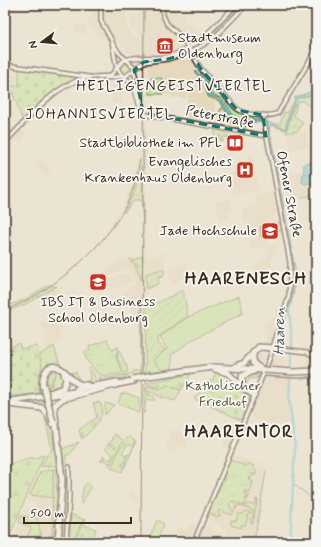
<svg xmlns="http://www.w3.org/2000/svg" width="321" height="547" viewBox="0 0 321 547" font-family="Mynerve,sans-serif">
	<style>
		.built { fill: #e5d8bd }
		.grass { fill: url(#grass-tufts); stroke: #7f875d }
		.forest { fill: url(#forest-firs); stroke: #7f875d }
		.cemetery { fill: url(#cemetery-stones); stroke: #7f875d }
		.garden { fill: url(#garden-furrows); stroke: #7f875d }
		.pitch { fill: #c3e49c; stroke: #7f875d }
		.water { fill: url(#water-waves); stroke: #60888b }
		.lines { fill: none; stroke-linecap: round; stroke-linejoin: round }
		.stream { stroke: #60888b; stroke-width: 1 }
		.river { stroke: #78c7d3; stroke-width: 2.5 }
		.secondary-casing { stroke: #3b2a1e; stroke-width: 6 }
		.highway-casing { stroke: #3b2a1e; stroke-width: 8 }
		.secondary { stroke: #f6f6f2; stroke-width: 3 }
		.highway { stroke: #f6f6f2; stroke-width: 5 }
		.rail { stroke: #3b2a1e; stroke-width: 1 }
		.highway-bridge-casing { stroke: #3b2a1e; stroke-width: 8; stroke-linecap: butt }
		.highway-bridge { stroke: #f6f6f2; stroke-width: 5 }
		.marked { fill: none; stroke: #0f766e; stroke-width: 3; stroke-dasharray: 8 5; stroke-linejoin: round }
		.labels { text-anchor: middle; dominant-baseline: central; stroke-width: 3.5; stroke-linejoin: round; paint-order: stroke }
		.poi-label { font-size: 14px; fill: #3b2a1e; stroke: #f6f6f2; text-anchor: end }
		.street-label { font-size: 14px; fill: #3b2a1e; stroke: #f6f6f2 }
		.park-label { font-size: 14px; fill: #5d583e; stroke: #f6f6f2 }
		.neighbourhood-label { font-size: 15px; letter-spacing: 1px; fill: #3b2a1e; stroke: #f6f6f2 }
		.water-label { font-size: 15px; font-style: italic; fill: #4d5954; stroke: #f6f6f2 }
		.district-label { font-size: 18px; font-weight: bold; letter-spacing: 1px; fill: #3b2a1e; stroke: #f6f6f2 }
	</style>
	<defs>
		<pattern id="grass-tufts" width="24" height="20" patternUnits="userSpaceOnUse"><rect width="24" height="20" fill="#c3e49c"/><path d="M3 7l-1-3M5 7V3M7 7l1-3M15 17l-1-3M17 17v-4M19 17l1-3" fill="none" stroke="#a8c486"/></pattern>
		<pattern id="forest-firs" width="22" height="20" patternUnits="userSpaceOnUse"><rect width="22" height="20" fill="#c3e49c"/><path d="M5 1l3.5 6h-7zM16 11l3.5 6h-7z" fill="#a8c486"/></pattern>
		<pattern id="cemetery-stones" width="16" height="16" patternUnits="userSpaceOnUse"><rect width="16" height="16" fill="#c3e49c"/><path d="M2 7V4a2 2 0 0 1 4 0v3zM10 15v-3a2 2 0 0 1 4 0v3z" fill="#a8c486"/></pattern>
		<pattern id="garden-furrows" width="10" height="10" patternUnits="userSpaceOnUse"><rect width="10" height="10" fill="#c3e49c"/><path d="M-1 1l2-2M0 10L10 0M9 11l2-2" fill="none" stroke="#a8c486"/></pattern>
		<pattern id="water-waves" width="16" height="10" patternUnits="userSpaceOnUse"><rect width="16" height="10" fill="#78c7d3"/><path d="M0 5q4-4 8 0t8 0" fill="none" stroke="#64a2ab"/></pattern>
	</defs>
	<rect width="100%" height="100%" fill="#ece4d3"/>
	<filter id="ink" filterUnits="userSpaceOnUse"><feTurbulence type="fractalNoise" baseFrequency=".025" numOctaves="2"/><feDisplacementMap in="SourceGraphic" scale="8" xChannelSelector="R" yChannelSelector="G"/><feConvolveMatrix kernelMatrix="1 2 1 2 8 2 1 2 1" color-interpolation-filters="sRGB"/></filter>
	<g filter="url(#ink)">
		<g class="built">
			<path d="M87 5H125L127 25 131 33 140 38 142 42V36L131 29 128 14H139L140 5H156L154 15 158 5H177L175 8 186 17 183 21 188 25 191 23 202 34 191 42 187 50 177 54 155 59 153 53 145 56 147 134 145 231 146 255H159V253L165 252V270H159L146 275 145 310H141L140 329 124 292 135 284 130 271 124 269 102 280 98 274 122 259 124 261 129 259 131 262 133 261 142 281 143 204 141 166 129 203 113 227 111 223 122 207 129 191 140 152 143 122 142 50 139 55H134L127 51 112 37 99 38 86 21 91 16 89 11 82 14 81 10 88 7Z"/>
			<path d="M75 23 85 25 87 35 74 32Z"/>
			<path d="M5 42H7L13 65 5 62Z"/>
			<path d="M192 53 198 66 194 74 204 83 208 97 215 99 216 112 207 111 206 116 202 115 200 122 184 118 192 77 186 99 175 97V99L172 98V96L163 94 165 92V87L162 76H148V62L174 60Z"/>
			<path d="M17 74V84L5 85V75Z"/>
			<path d="M112 82H122L123 103H112Z"/>
			<path d="M224 108 230 121 233 125 238 126V129L216 124 219 112Z"/>
			<path d="M21 129 26 134 23 137V142L21 144 19 141 14 144 10 139Z"/>
			<path d="M306 131 309 147 290 151 287 134Z"/>
			<path d="M252 152 259 190 234 195 230 175Z"/>
			<path d="M41 160 52 170 45 177 35 166Z"/>
			<path d="M302 171V184L316 183V193L293 200 291 188 289 186 282 187 280 174Z"/>
			<path d="M274 191 279 216 273 217 274 221 280 220 283 234 266 237 267 245 285 242V244L275 246 277 255 271 257 273 266 255 272 253 268 258 265 259 259 268 257 266 247 250 249 248 240 258 238 257 231 252 232 251 228 246 229 242 208 256 205 255 194Z"/>
			<path d="M230 198 232 211 228 212 229 219 220 221 215 202Z"/>
			<path d="M188 262 187 276 173 285 167 271Z"/>
			<path d="M125 272 129 274 132 282 109 291 103 282Z"/>
			<path d="M98 278 102 285 93 291 88 285Z"/>
			<path d="M57 286 60 293 53 306 45 295Z"/>
			<path d="M275 307 283 310 280 320H271L279 322 271 344 264 343 267 332 263 331 264 324 276 315 274 308Z"/>
			<path d="M52 314 63 339 61 343 47 350 44 343 48 341 41 324Z"/>
			<path d="M258 352 268 356 265 363 260 361 258 363 257 360Z"/>
			<path d="M276 352H286L285 367 270 366Z"/>
			<path d="M305 353 316 360V369L302 370V366H305Z"/>
			<path d="M291 374 289 398 292 424 277 425 276 427 249 416 266 376 280 377Z"/>
			<path d="M172 429 190 437 186 448 178 445 175 453 165 448Z"/>
			<circle cx="227" cy="444" r="4.5"/>
			<path d="M236 455 261 465 263 460 265 461 263 466 268 468 256 542H197L206 525 225 537 227 532 207 518 232 456Z"/>
			<path d="M131 491 138 495V503L128 496Z"/>
			<path d="M30 495 53 498 52 535 42 540 37 518 21 516 25 508H34V502H27Z"/>
			<path d="M19 522 31 528 25 542H18L13 537Z"/>
			<path d="M189 524 197 527 192 538 187 536 184 542H171L177 526 187 530Z"/>
		</g>
		<g class="grass">
			<path d="M241 5H243L210 38 209 37Z"/>
			<circle cx="126" cy="68" r="6"/>
			<path d="M202 73 235 109 242 113 259 116 261 120H236C228 109 226 99 211 94L207 82 200 74Z"/>
			<path d="M197 76 205 83 210 96 220 99C232 116 228 127 251 121V125H246L244 131 238 129V126L230 122 224 108 219 112 223 106 219 101 208 97 204 83Z"/>
			<path d="M150 78H162V81L166 86V91L163 94H149Z"/>
			<path d="M316 93V102L312 108 302 101 297 102 294 116 303 122 298 131 286 133 296 99Z"/>
			<path d="M291 105 285 129 272 124H280L284 112 287 113Z"/>
			<path d="M215 129 224 131 229 137H223V142L219 139 221 136H218V139H214Z"/>
			<path d="M141 166 142 167 143 224 141 200H134L124 213 135 190Z"/>
			<path d="M281 223 282 230 274 232 272 236 261 237 260 227Z"/>
			<path d="M159 270H164V276L158 278V284L146 289V274Z"/>
			<path d="M50 284 53 287 57 286 24 305 5 312V307L26 299Z"/>
			<path d="M141 310 142 375H140Z"/>
			<path d="M107 340 112 350 118 347 116 358 123 372 117 357 119 350 128 369 127 372 108 376 98 374 87 361 84 352 90 350 89 346Z"/>
			<path d="M54 371H59L64 377 61 387 47 392V389L51 386 56 371Z"/>
			<path d="M167 385 181 390 175 401 163 397 161 398 152 392H147V386L161 389Z"/>
			<path d="M126 393 139 398V412L118 404 121 394Z"/>
			<path d="M43 399 44 402 29 405 9 403Z"/>
			<path d="M115 434 123 440 109 466 110 463 103 460 101 462V459H104L103 456 110 460 113 455 105 449 109 443 114 448 116 447 110 442 114 439 112 438Z"/>
			<path d="M129 436 135 441 132 446 128 444 122 453 128 457 122 472 111 468 119 450Z"/>
			<path d="M230 460 246 466 247 463 254 466 253 468 257 472 255 476 253 473 250 480 249 477 248 480 253 482 250 493 245 490 244 492 245 494 248 493 245 500 250 495 244 505 238 503 244 507 239 505 235 510 236 503 232 501 229 505 231 507V510L234 511 232 515 219 510 218 514 221 515 218 517 209 513 222 481H225L226 477 223 478Z"/>
			<path d="M53 469H56L57 497 53 542H44L43 539 52 535Z"/>
			<path d="M87 483 91 488 81 504 83 488Z"/>
			<path d="M255 499 258 500C255 509 255 513 253 523H251V517L255 516 252 514 254 511 244 507 246 504 255 505 257 501Z"/>
			<path d="M246 511 251 513 246 516 248 518 244 526 242 524 241 528 231 525V520L236 521 238 514H242Z"/>
			<path d="M21 516 37 518 43 542H25L31 528 19 522Z"/>
			<path d="M157 520 164 524 157 540 148 542Z"/>
		</g>
		<g class="forest">
			<path d="M267 225 266 230 275 232 272 236 261 237 260 227Z"/>
			<path d="M143 256 142 281 133 261 131 262 129 259 134 260Z"/>
			<path d="M54 346 60 365 72 373 75 371 79 379 84 382 90 380 89 368 94 374 96 383 82 384 59 367 45 370 42 393H39L38 378 42 370 39 355Z"/>
			<path d="M54 371H56V374L53 377 49 388 47 389V375Z"/>
			<path d="M132 371H140V376L100 382 99 377 109 378 133 373Z"/>
			<path d="M191 374 181 390 167 385 161 389 145 383Z"/>
			<path d="M249 374 259 375 258 378 249 379 245 387 253 390 252 391 243 386 242 379Z"/>
			<path d="M144 384 146 392 154 397 155 400H146L144 414Z"/>
			<path d="M99 402C110 413 90 432 82 439L79 431 80 429 97 417 93 403Z"/>
			<path d="M105 403 114 405 105 415Z"/>
			<path d="M48 417 53 441 56 465 41 467 47 455 52 450 45 418Z"/>
			<path d="M136 441 125 467H124L121 464 125 463 126 455 130 454Z"/>
			<path d="M79 442 70 454 66 455V464H64L62 449Z"/>
			<path d="M44 455 8 540H6L5 469 11 466 12 463 32 457 33 459Z"/>
			<path d="M63 468 68 471 65 542H60L63 497Z"/>
			<path d="M84 519H86L84 525 96 529 92 542H74Z"/>
		</g>
		<g class="cemetery">
			<path d="M19 68 80 76V78L59 89 23 121 10 86H19Z"/>
			<path d="M19 343 21 349 37 346 42 366 38 378 39 393 5 397V349Z"/>
			<path d="M216 373 223 374 250 398 241 420 194 399 208 380 212 381Z"/>
		</g>
		<g class="garden">
			<path d="M183 290 188 316 158 337V343L165 350 153 360 162 370 145 372 146 305H153Z"/>
			<path d="M53 469V498L30 495 40 472Z"/>
			<path d="M71 514 83 519 74 541 69 542Z"/>
		</g>
		<path class="pitch" d="M239 296 243 313 192 340 172 354V369L162 370 153 360 167 349 160 338 161 336 188 317Z"/>
		<g class="water">
			<path d="M237 5H241L209 37 207 35Z"/>
			<path d="M196 71 207 82 211 94C228 100 227 107 236 120H261V122L234 123 220 99 209 96 205 83 195 73Z"/>
			<path d="M316 90 315 94 296 99 286 130 273 126H269L295 268 294 292 289 312 287 311 292 292 293 265 266 121 285 129 295 97Z"/>
			<path d="M316 160V183L304 184 302 182 304 164Z"/>
		</g>
		<g class="lines">
			<g class="stream">
				<path d="M301 198 316 193"/>
				<path d="M302 379 316 378"/>
				<path d="M293 484 316 501"/>
				<path d="M254 542 266 471"/>
			</g>
			<path class="river" d="M289 310 292 340 289 398 295 447 290 542"/>
			<defs>
				<g id="secondary">
					<path d="M101 5V21L112 41 116 65 120 73 134 86 142 114 266 136"/>
					<path d="M162 5 163 15 167 24 183 39 201 69 236 108C245 115 268 118 278 113L316 50"/>
					<path d="M114 45 119 53 133 66 141 103"/>
					<path d="M5 65 89 77"/>
					<path d="M106 78 126 76 144 62 168 59 193 51 214 38 246 5"/>
					<path d="M5 142C27 121 49 90 79 80 89 76 99 77 110 76 115 72 117 66 122 62 135 53 156 61 171 56 198 47 216 25 236 5"/>
					<path d="M273 348 307 352 316 357"/>
					<path d="M66 542 69 498V467"/>
					<path d="M194 542 269 360 289 296 290 262 263 115"/>
				</g>
				<g id="highway">
					<path d="M253 353V363L261 369"/>
					<path d="M236 366 244 363 259 347 273 348"/>
					<path d="M215 369 228 373 243 388 254 395"/>
					<path d="M266 373 299 375 316 373"/>
					<path d="M148 376 213 367 264 370"/>
					<path d="M113 385 134 381"/>
					<path d="M242 385V376L254 371"/>
					<path d="M77 389 117 382"/>
					<path d="M43 391C41 380 45 359 61 369 72 376 73 386 87 385"/>
					<path d="M47 394 63 388 66 380 64 374"/>
					<path d="M5 402 81 391"/>
					<path d="M8 404 42 408 48 414 52 424"/>
					<path d="M58 542 62 480 54 406 62 399 115 385"/>
				</g>
			</defs>
			<use href="#secondary" class="secondary-casing"/>
			<use href="#highway" class="highway-casing"/>
			<use href="#secondary" class="secondary"/>
			<use href="#highway" class="highway"/>
			<g class="rail">
				<path d="M5 310C52 293 110 244 130 197 135 185 138 172 140 159"/>
				<path d="M141 542 144 5"/>
			</g>
			<defs>
				<g id="highway-bridge">
					<path d="M264 370 293 372 316 371"/>
					<path d="M133 379 148 376"/>
					<path d="M44 387 53 422"/>
				</g>
			</defs>
			<use href="#highway-bridge" class="highway-bridge-casing"/>
			<use href="#highway-bridge" class="highway-bridge"/>
		</g>
	</g>
	<path d="M0 0H321V547H0ZM191 52 201 69 237 110 263 115 266 136 154 115 143 111 134 70 144 62 168 59Z" fill="#ece4d3" fill-opacity=".55" fill-rule="evenodd"/>
	<path class="marked" d="M191 52 201 69 237 110 263 115 266 136 154 115 143 111 134 70 144 62 168 59Z"/>
	<defs>
		<symbol id="museum-square" viewBox="-11 -11 22 22"><rect x="-9" y="-9" width="18" height="18" rx="4" fill="#c8321e" stroke="#f6f6f2"/><path d="M0-6L6-3V-2H-6V-3ZM-5-1h2V3h-2ZM-1-1h2V3h-2ZM3-1h2V3H3ZM-6 4H6V6H-6Z" fill="#fff"/></symbol>
		<symbol id="library-square" viewBox="-11 -11 22 22"><rect x="-9" y="-9" width="18" height="18" rx="4" fill="#c8321e" stroke="#f6f6f2"/><path d="M-6-4Q-3-5.5-.7-3.5V5Q-3 3-6 4ZM6-4Q3-5.5 .7-3.5V5Q3 3 6 4Z" fill="#fff"/></symbol>
		<symbol id="hospital-square" viewBox="-11 -11 22 22"><rect x="-9" y="-9" width="18" height="18" rx="4" fill="#c8321e" stroke="#f6f6f2"/><path d="M-5-5h3v3.5h4V-5h3V5h-3V1.5h-4V5h-3Z" fill="#fff"/></symbol>
		<symbol id="university-square" viewBox="-11 -11 22 22"><rect x="-9" y="-9" width="18" height="18" rx="4" fill="#c8321e" stroke="#f6f6f2"/><path d="M0-5L7-2L0 1L-7-2ZM-4 1L0 2.5L4 1V4Q0 6-4 4Z" fill="#fff"/></symbol>
	</defs>
	<g fill-rule="evenodd">
		<use href="#museum-square" x="155" y="36" width="20" height="20"/>
		<use href="#library-square" x="225" y="133" width="20" height="20"/>
		<use href="#hospital-square" x="235" y="160" width="20" height="20"/>
		<use href="#university-square" x="260" y="221" width="20" height="20"/>
		<use href="#university-square" x="88" y="272" width="20" height="20"/>
	</g>
	<g class="labels">
		<g class="poi-label">
			<text x="178" y="38" text-anchor="start">Stadtmuseum<tspan x="178" dy="16">Oldenburg</tspan></text>
			<text x="222" y="143">Stadtbibliothek im PFL</text>
			<text x="232" y="162">Evangelisches<tspan x="232" dy="16">Krankenhaus Oldenburg</tspan></text>
			<text x="257" y="231">Jade Hochschule</text>
			<text x="98" y="302" text-anchor="middle">IBS IT &amp; Business<tspan x="98" dy="16">School Oldenburg</tspan></text>
		</g>
		<g class="street-label">
			<text transform="translate(220 117) rotate(11)">Peterstraße</text>
			<text transform="translate(289 194) rotate(79)">Ofener Straße</text>
		</g>
		<g class="park-label">
			<text x="223" y="386">Katholischer<tspan x="223" dy="16">Friedhof</tspan></text>
		</g>
		<g class="neighbourhood-label">
			<text x="174" y="87">HEILIGENGEISTVIERTEL</text>
			<text x="100" y="115">JOHANNISVIERTEL</text>
		</g>
		<g class="water-label">
			<text transform="translate(280 331) rotate(-89)">Haaren</text>
		</g>
		<g class="district-label">
			<text x="246" y="279">HAARENESCH</text>
			<text x="239" y="432">HAARENTOR</text>
		</g>
	</g>
	<rect width="321" height="547" fill="none" stroke="#f6f6f2" stroke-width="20"/>
	<rect x="10" y="10" width="301" height="527" fill="none" stroke="#3b2a1e" stroke-width="1.5" filter="url(#ink)"/>
	<g transform="translate(42 42) rotate(254)" stroke="#f6f6f2" stroke-width="3" paint-order="stroke">
	<path d="M0-3L7 15L0 10L-7 15Z" fill="#3b2a1e"/>
	<text y="-6" font-size="11" font-weight="bold" text-anchor="middle" fill="#3b2a1e">N</text>
	</g>
	<path d="M24 517v6h107v-6" fill="none" stroke="#3b2a1e" stroke-width="2"/>
	<text x="30" y="517" font-size="12" fill="#3b2a1e" stroke="#f6f6f2" stroke-width="3" paint-order="stroke">500 m</text>
</svg>
